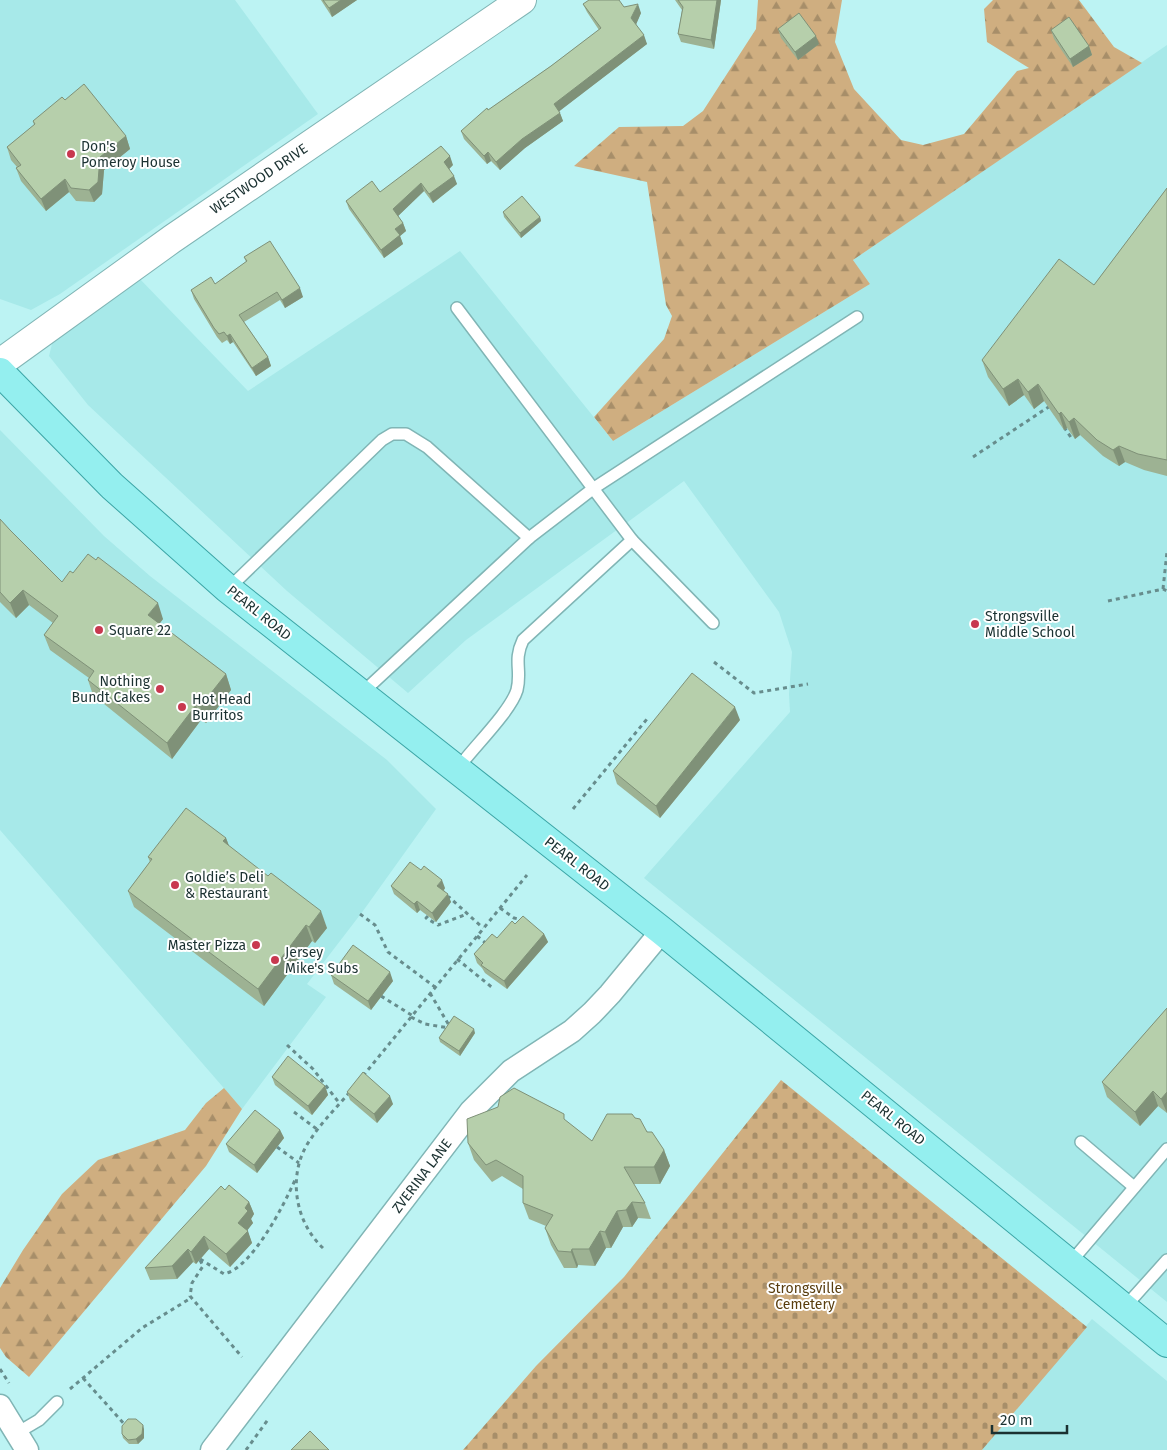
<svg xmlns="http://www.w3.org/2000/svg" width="1167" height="1450" viewBox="0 0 1167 1450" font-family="'Fira Sans',sans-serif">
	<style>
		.built { fill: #a7e9e9 }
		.forest { fill: url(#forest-firs) }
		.cemetery { fill: url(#cemetery-stones) }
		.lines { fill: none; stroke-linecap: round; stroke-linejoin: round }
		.service-casing { stroke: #80b5b5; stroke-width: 14 }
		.minor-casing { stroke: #80b5b5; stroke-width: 25 }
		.tertiary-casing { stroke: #80b5b5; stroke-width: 30 }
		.primary-casing { stroke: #3ba5a6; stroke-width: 30 }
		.path { stroke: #678d8d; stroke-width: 3; stroke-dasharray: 4 4; stroke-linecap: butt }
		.service { stroke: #fff; stroke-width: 11 }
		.minor { stroke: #fff; stroke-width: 22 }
		.tertiary { stroke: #fff; stroke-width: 28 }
		.primary { stroke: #94efef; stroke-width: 28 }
		.wall { fill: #9db293 }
		.shaded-wall { fill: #7f9178 }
		.building { fill: #b6cfab; stroke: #7f9178 }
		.poi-dot { fill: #c8384f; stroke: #fff; stroke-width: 2 }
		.labels { text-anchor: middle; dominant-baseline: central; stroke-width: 4; stroke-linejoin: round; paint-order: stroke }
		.poi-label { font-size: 14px; fill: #1b3131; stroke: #fff; text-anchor: start }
		.street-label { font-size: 14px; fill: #1b3131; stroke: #fff }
		.park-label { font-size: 14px; fill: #593d0e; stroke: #fff }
	</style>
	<defs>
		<pattern id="forest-firs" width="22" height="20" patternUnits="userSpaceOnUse" patternTransform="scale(1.25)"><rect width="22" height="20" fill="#cfae80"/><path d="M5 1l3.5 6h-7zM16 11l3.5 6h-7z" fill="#a78e69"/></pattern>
		<pattern id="cemetery-stones" width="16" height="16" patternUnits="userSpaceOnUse" patternTransform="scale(1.25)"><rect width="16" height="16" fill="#cfae80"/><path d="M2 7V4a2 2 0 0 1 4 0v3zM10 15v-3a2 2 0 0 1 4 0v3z" fill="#a78e69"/></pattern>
	</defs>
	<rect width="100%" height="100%" fill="#bcf3f3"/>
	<g class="built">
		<path d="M0 0H235L318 114 60 294 31 310 0 299Z"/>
		<path d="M1167 45V1302L644 878 790 712 789 694 792 652 779 612 684 481 466 640 408 693 287 591 88 405 49 356 53 340 138 277 248 391 460 251 613 441 870 284 853 260Z"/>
		<path d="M0 430 104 536 150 576 387 760 436 809 363 911 307 984 326 997 242 1109 0 830Z"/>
		<path d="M1092 1319 1167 1381V1450H982Z"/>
	</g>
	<g class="forest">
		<path d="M758 0H842L835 42 854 89 901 140 923 145 964 134 1017 71 1029 68 987 42 984 9 993 0H1079L1114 47 1142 63 853 260 870 284 613 441 594 417 664 339 672 316 666 305 647 182 574 166 619 127 683 126 703 111 756 29Z"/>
		<path d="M224 1088 242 1109 206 1166 29 1377 6 1357 0 1348V1288L23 1250 62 1194 98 1160 185 1130 206 1103Z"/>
	</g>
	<path class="cemetery" d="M781 1080 1087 1327 982 1450H463L536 1366 624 1277Z"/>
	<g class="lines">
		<defs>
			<g id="service">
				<path d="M457 308 632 540 713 623"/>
				<path d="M228 589 382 440 392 434H406L427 447 529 538"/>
				<path d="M361 694 529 538 594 488 857 317"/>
				<path d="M463 762C477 744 511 710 517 690 522 670 513 661 523 640L632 540"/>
				<path d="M1081 1142 1134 1187"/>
				<path d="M1070 1263 1167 1149"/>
				<path d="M1124 1308 1167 1260"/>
				<path d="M17 1433 39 1420 57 1402"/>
			</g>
			<g id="minor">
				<path d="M0 1406 27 1450"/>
				<path d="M212 1450 471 1111 511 1071 572 1031 592 1013 610 994 662 931"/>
			</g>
			<path id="tertiary" d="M0 363 172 239 522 0"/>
			<path id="primary" d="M0 372 112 486 228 589 662 931 1167 1343"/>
		</defs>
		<use href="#service" class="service-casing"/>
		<use href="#minor" class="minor-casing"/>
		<use href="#tertiary" class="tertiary-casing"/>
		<use href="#primary" class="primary-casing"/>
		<g class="path">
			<path d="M1064 427 1072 439"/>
			<path d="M973 457 1050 406 1051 408"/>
			<path d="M1163 589 1167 552"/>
			<path d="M1108 601 1163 589 1167 591"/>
			<path d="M714 662 754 693 808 684"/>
			<path d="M573 809 647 719"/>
			<path d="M447 898 449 897 483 928"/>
			<path d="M500 908 514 918 523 920"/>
			<path d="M360 914 375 925 388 952 435 987"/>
			<path d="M428 916 426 918 438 925 467 914"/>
			<path d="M477 936 488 945"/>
			<path d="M457 959 494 989"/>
			<path d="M430 993 450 1027"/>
			<path d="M381 996 413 1016"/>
			<path d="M411 1017 425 1024 449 1028"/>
			<path d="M287 1045 313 1069 340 1104"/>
			<path d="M363 1076 527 875"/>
			<path d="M294 1112 318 1130"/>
			<path d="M277 1147 299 1163"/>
			<path d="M323 1248C294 1221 287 1173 310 1140 321 1123 336 1108 349 1093"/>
			<path d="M200 1259 224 1274C252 1268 284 1205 295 1180"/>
			<path d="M200 1260 203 1266 192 1283 190 1296 242 1357"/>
			<path d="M0 1369 9 1383"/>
			<path d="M83 1378 126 1426"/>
			<path d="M70 1389 142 1328 191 1298"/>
			<path d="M246 1450 269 1418"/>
		</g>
		<use href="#service" class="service"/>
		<use href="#minor" class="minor"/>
		<use href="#tertiary" class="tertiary"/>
		<use href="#primary" class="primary"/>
	</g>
	<g class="wall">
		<path d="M321 0H357L332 17Z"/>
		<path d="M675 0H721L714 49 681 42 678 34 682 10Z"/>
		<path d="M583 4 624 7 641 13 636 24 647 44 559 111 563 121 525 148 500 170 491 161 487 164 464 139 461 131 488 110 551 66 599 30 587 12Z"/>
		<path d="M778 29 819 44 798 60 781 38Z"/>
		<path d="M1051 30 1089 46 1092 55 1073 67 1054 39Z"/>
		<path d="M33 121 126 136 130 149 104 170 102 194 94 202 76 201 69 192 46 211 21 181 16 168 17 167 11 160 7 147 34 125Z"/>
		<path d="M453 165 449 169 457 184 433 203 424 191 398 216 403 223 406 231 400 236 403 244 384 258 349 209 346 201 380 192Z"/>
		<path d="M1167 188V476L1144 470 1125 462 1119 466 1103 456 1080 435 1075 439 1067 428 1064 430 1044 401 1034 409 1024 395 1009 406 988 377 982 360 1094 285Z"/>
		<path d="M503 212 540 217 541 221 521 238 504 217Z"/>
		<path d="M244 257 303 297 285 308 280 300 244 322 268 357 271 366 256 376 233 342 230 344 227 340 222 343 217 337 194 299 191 290 215 284 246 262Z"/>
		<path d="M0 519 10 530 62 582 73 573 163 619 159 624 226 674 231 690 206 723 201 720 172 759 93 695 88 680 89 678 50 650 44 635 53 623 29 605 16 618 0 602Z"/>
		<path d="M740 720 660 818 617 784 613 771Z"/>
		<path d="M226 838 229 846 327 928 315 943 312 941 264 1006 134 907 128 891 150 862 148 857Z"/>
		<path d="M391 886 445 888 444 890 451 902 436 922 420 910 417 913 394 894Z"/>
		<path d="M515 924 544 934 548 942 507 989 485 973 482 968 477 963 474 954 497 938Z"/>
		<path d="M331 975 393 981 371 1010 334 984Z"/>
		<path d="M1167 1008V1113L1158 1106 1140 1126 1107 1097 1102 1082Z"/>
		<path d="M475 1033 460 1056 440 1042 439 1038Z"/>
		<path d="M272 1077 325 1086 328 1095 312 1115 275 1085Z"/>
		<path d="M347 1092 393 1104 377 1123 350 1100Z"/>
		<path d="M635 1118 664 1150 670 1166 660 1184H633L645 1203 651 1219 638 1218 632 1227H623L611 1248H606L595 1266 578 1265 577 1268H564L551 1245 545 1228 546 1226 529 1219 523 1203V1189L502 1176 492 1182 474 1160 468 1143 566 1121 592 1141Z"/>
		<path d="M280 1130 284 1138 257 1173 229 1152 226 1144Z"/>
		<path d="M225 1190 249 1202 254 1214 251 1219 253 1223 247 1230 252 1243 230 1267 209 1249 196 1264 193 1262 177 1279 150 1280 145 1268Z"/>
		<path d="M144 1429V1438L138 1444H129L123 1438 122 1434Z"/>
	</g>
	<g class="shaded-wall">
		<path d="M341 0H357L332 17 329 8Z"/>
		<path d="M717 0H721L714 49 711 40Z"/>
		<path d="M638 4 641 13 635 27 631 18Z"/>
		<path d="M644 35 647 44 557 113 554 104Z"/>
		<path d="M816 36 819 44 798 60 795 52Z"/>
		<path d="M1089 46 1092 55 1073 67 1070 59Z"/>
		<path d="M560 113 563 121 525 148 500 170 496 162 522 139Z"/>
		<path d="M126 136 130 149 104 170 102 194 94 202 89 190 100 157Z"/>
		<path d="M488 152 491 161 487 164 484 156Z"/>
		<path d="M450 156 453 165 447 171 444 162Z"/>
		<path d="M454 176 457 184 433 203 429 194Z"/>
		<path d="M65 179 69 192 46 211 41 199Z"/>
		<path d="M421 183 424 191 396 218 393 209Z"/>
		<path d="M540 217 541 221 521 238 520 233Z"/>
		<path d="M403 223 406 231 400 236 403 244 384 258 381 250 395 229Z"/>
		<path d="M300 288 303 297 285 308 282 300Z"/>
		<path d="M230 334 233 342 230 344 227 336Z"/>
		<path d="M268 357 271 366 256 376 252 368Z"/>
		<path d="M1018 379 1024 395 1009 406 1003 389Z"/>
		<path d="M1038 384 1044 401 1034 409 1028 392Z"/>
		<path d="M1061 412 1067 428 1064 430 1059 414Z"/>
		<path d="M1074 418 1080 435 1075 439 1069 422Z"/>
		<path d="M1119 446 1125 462 1119 466 1113 450Z"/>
		<path d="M23 590 29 605 16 618 10 603Z"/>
		<path d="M158 603 163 619 154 631 148 615Z"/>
		<path d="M226 674 231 690 206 723 200 707Z"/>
		<path d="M196 705 201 720 172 759 167 743Z"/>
		<path d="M735 707 740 720 660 818 656 806Z"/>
		<path d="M226 838 232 854 223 841Z"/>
		<path d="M442 880 445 888 441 894 437 886Z"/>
		<path d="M448 894 451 902 436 922 432 913Z"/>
		<path d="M417 901 420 910 417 913 414 904Z"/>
		<path d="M321 911 327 928 315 943 309 927Z"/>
		<path d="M306 925 312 941 264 1006 258 989Z"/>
		<path d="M544 934 548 942 507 989 504 981Z"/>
		<path d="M390 972 393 981 371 1010 368 1001Z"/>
		<path d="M474 1029 475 1033 460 1056 459 1051Z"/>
		<path d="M325 1086 328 1095 312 1115 308 1106Z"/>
		<path d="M1153 1091 1158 1106 1140 1126 1135 1112Z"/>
		<path d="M1167 1092V1113L1161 1099Z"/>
		<path d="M390 1096 393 1104 377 1123 374 1114Z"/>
		<path d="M280 1130 284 1138 257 1173 254 1165Z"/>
		<path d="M664 1150 670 1166 660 1184 654 1167Z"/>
		<path d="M249 1202 254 1214 251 1219 253 1223 243 1236 238 1223 245 1208Z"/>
		<path d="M632 1202 638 1218 632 1227 626 1210Z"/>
		<path d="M617 1211 623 1227 611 1248 605 1232Z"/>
		<path d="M248 1231 252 1243 230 1267 226 1254Z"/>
		<path d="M600 1231 606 1248 595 1266 589 1249Z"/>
		<path d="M204 1236 209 1249 196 1264 191 1252Z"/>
		<path d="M188 1249 193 1262 177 1279 172 1266Z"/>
		<path d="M572 1249 578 1265 577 1268 571 1252Z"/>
		<path d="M143 1425 144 1429V1438L138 1444 136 1439Z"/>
	</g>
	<g class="building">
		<path d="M323 0H341L329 8Z"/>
		<path d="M589 0H619L624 7 638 4 631 18 644 35 554 104 560 113 522 139 496 162 488 152 484 156 461 131 487 108 488 110 551 66 601 28 583 4Z"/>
		<path d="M678 0H717L711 40 678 34 683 7Z"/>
		<path d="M799 13 816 36 795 52 778 29Z"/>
		<path d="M1069 17 1089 46 1070 59 1051 30Z"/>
		<path d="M84 84 126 136 100 157 98 182 89 190 71 188 65 179 41 199 16 168 21 165 7 147 35 124 33 121 62 97 65 100Z"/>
		<path d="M441 146 450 156 444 162 454 176 429 194 421 183 393 209 403 223 395 229 400 235 381 250 346 201 372 181 380 192Z"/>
		<path d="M1167 188V460L1138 454 1119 446 1113 450 1097 440 1074 418 1069 422 1061 412 1059 414 1038 384 1028 392 1018 379 1003 389 982 360 1059 259 1094 285Z"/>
		<path d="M522 196 540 217 520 233 503 212Z"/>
		<path d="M270 241 300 288 282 300 277 292 239 315 268 357 252 368 230 334 227 336 224 332 219 334 214 328 191 290 211 277 215 284 247 261 244 257Z"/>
		<path d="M0 519 10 530 62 582 70 571 73 573 88 554 96 560 98 557 158 603 148 615 226 674 200 707 196 705 167 743 88 680 94 671 44 635 58 616 23 590 10 603 0 592Z"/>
		<path d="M692 673 735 707 656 806 613 771Z"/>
		<path d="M186 808 226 838 223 841 268 876 271 873 321 911 309 927 306 925 258 989 128 891 152 859 148 857Z"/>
		<path d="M410 862 421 870 424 866 442 880 437 886 448 894 432 913 417 901 414 904 391 886Z"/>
		<path d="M523 916 544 934 504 981 481 965 483 963 474 954 492 934 497 938 512 921 515 924Z"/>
		<path d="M353 945 390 972 368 1001 331 975Z"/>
		<path d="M1167 1008V1092L1161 1099 1153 1091 1135 1112 1102 1082Z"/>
		<path d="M454 1016 474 1029 459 1051 439 1038Z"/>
		<path d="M288 1056 325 1086 308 1106 272 1077Z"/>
		<path d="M363 1072 390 1096 374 1114 347 1092Z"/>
		<path d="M514 1088 564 1114V1119L592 1141 607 1114H632L635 1118 640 1119 647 1132H652L664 1150 654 1167H624L645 1203 632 1202 626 1210 617 1211 605 1232 600 1231 589 1249H572L571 1252 558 1251 545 1228 553 1215 523 1203V1176L496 1160 486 1165 468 1143 467 1119 498 1107 500 1097Z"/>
		<path d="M255 1110 280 1130 254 1165 226 1144Z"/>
		<path d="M229 1185 249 1202 245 1208 248 1211 238 1223 248 1231 226 1254 204 1236 191 1252 188 1249 172 1266 145 1268 221 1186 225 1190Z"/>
		<path d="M128 1419H136L143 1425 142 1434 136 1439 128 1440 122 1434V1426Z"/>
		<path d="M310 1431 329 1450H291Z"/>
	</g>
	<g class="poi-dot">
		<circle cx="71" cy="154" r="5"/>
		<circle cx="975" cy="624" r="5"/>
		<circle cx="99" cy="630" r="5"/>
		<circle cx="160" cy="689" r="5"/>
		<circle cx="182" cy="707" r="5"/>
		<circle cx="175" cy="885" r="5"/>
		<circle cx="256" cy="945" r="5"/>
		<circle cx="275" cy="960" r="5"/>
	</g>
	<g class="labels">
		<g class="poi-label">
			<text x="81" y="146">Don's<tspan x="81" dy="16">Pomeroy House</tspan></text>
			<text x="985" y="616">Strongsville<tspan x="985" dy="16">Middle School</tspan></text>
			<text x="109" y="630">Square 22</text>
			<text x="150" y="681" text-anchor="end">Nothing<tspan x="150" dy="16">Bundt Cakes</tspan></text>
			<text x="192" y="699">Hot Head<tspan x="192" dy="16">Burritos</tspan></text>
			<text x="185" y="877">Goldie’s Deli<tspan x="185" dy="16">&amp; Restaurant</tspan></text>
			<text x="246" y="945" text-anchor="end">Master Pizza</text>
			<text x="285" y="952">Jersey<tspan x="285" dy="16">Mike's Subs</tspan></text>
		</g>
		<g class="street-label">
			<text transform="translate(259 179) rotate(-34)">WESTWOOD DRIVE</text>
			<text transform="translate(259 613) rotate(39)">PEARL ROAD</text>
			<text transform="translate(577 864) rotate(38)">PEARL ROAD</text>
			<text transform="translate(893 1118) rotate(39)">PEARL ROAD</text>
			<text transform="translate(422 1176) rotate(-53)">ZVERINA LANE</text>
		</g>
		<g class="park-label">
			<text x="805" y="1288">Strongsville<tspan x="805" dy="16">Cemetery</tspan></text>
		</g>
	</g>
	<path d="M992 1425v8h75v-8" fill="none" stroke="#1b3131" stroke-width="2.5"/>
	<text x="1000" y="1425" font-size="15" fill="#1b3131" stroke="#ffffff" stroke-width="4" paint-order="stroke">20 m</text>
</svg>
